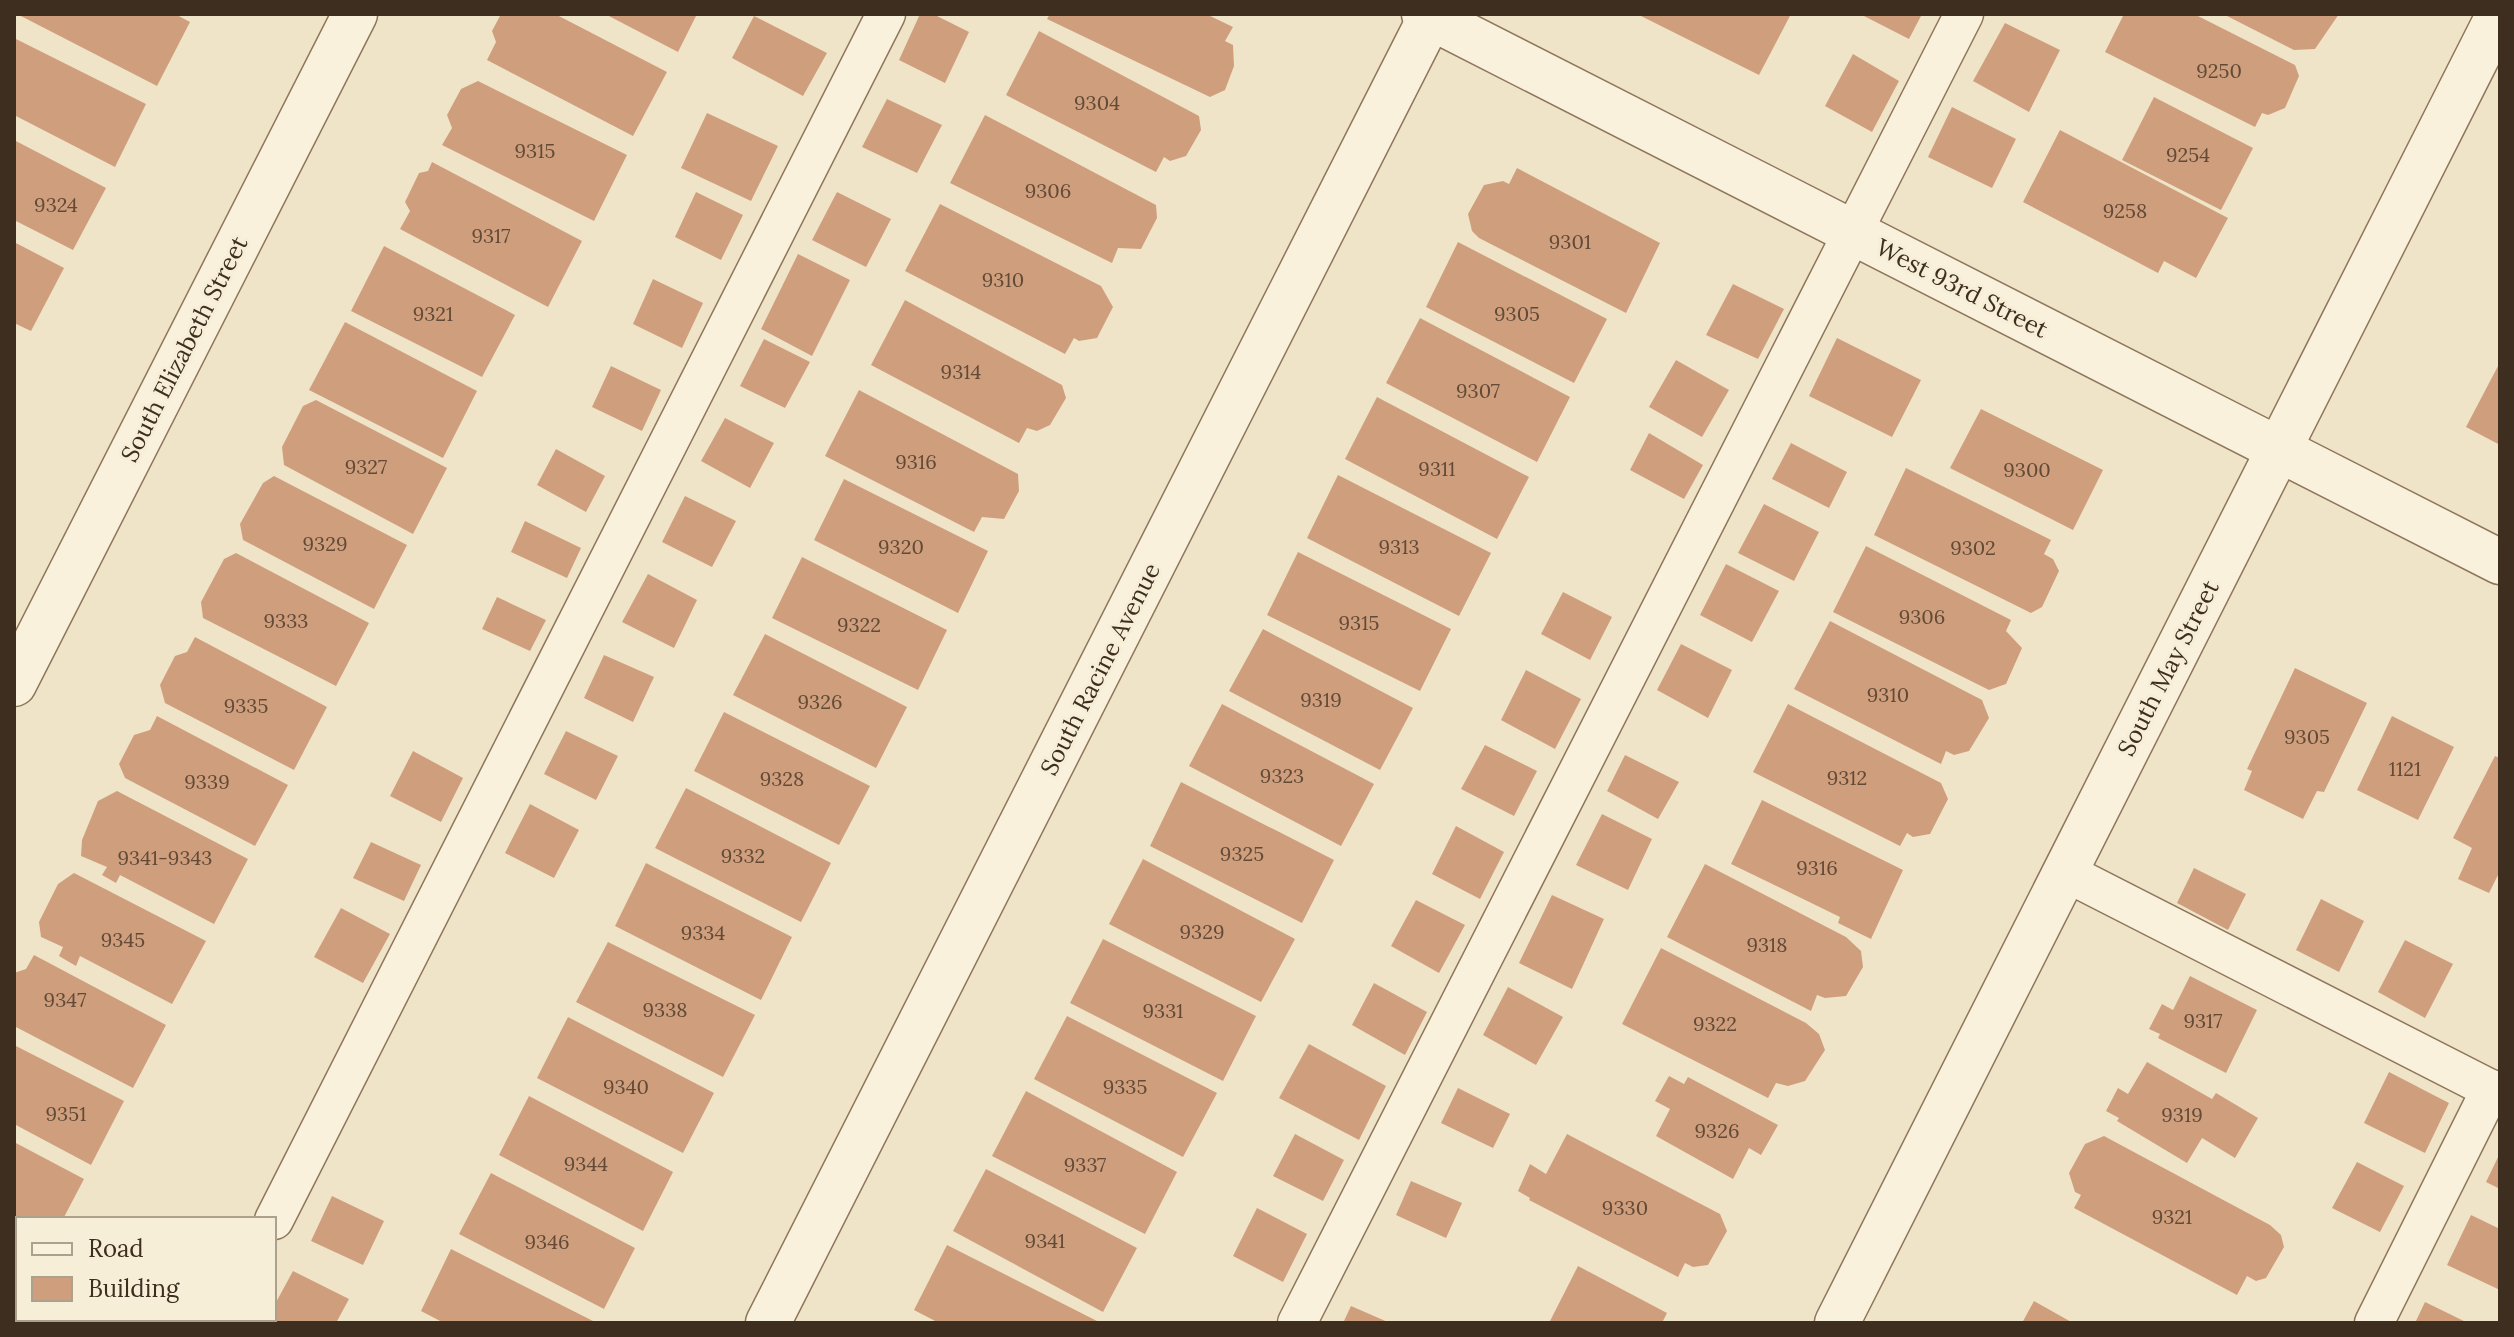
<svg xmlns="http://www.w3.org/2000/svg" width="2514" height="1337" viewBox="0 0 2514 1337" font-family="Lora,serif">
	<style>
		.building { fill: #cf9f7d }
		.lines { fill: none; stroke-linecap: round; stroke-linejoin: round }
		.lane-casing { stroke: #8d765c; stroke-width: 41 }
		.street-casing { stroke: #8d765c; stroke-width: 47 }
		.lane { stroke: #faf1dc; stroke-width: 38 }
		.street { stroke: #faf1dc; stroke-width: 44 }
		.labels { text-anchor: middle; dominant-baseline: central; stroke-width: 6; stroke-linejoin: round; paint-order: stroke }
		.number-label { font-size: 20px; fill: #624a37 }
		.street-label { font-size: 24px; fill: #3d2e20; stroke: #f7eed8 }
	</style>
	<rect width="100%" height="100%" fill="#f0e4c8"/>
	<g class="building">
		<path d="M17 14H175L190 22 157 86Z"/>
		<path d="M501 14H555L667 72 633 136 487 60 496 42 492 31Z"/>
		<path d="M605 14H697L678 52Z"/>
		<path d="M920 14H933L969 32 945 83 899 60Z"/>
		<path d="M1050 14H1206L1233 27 1225 41 1233 45 1234 66 1225 90 1210 97 1047 19Z"/>
		<path d="M1637 14H1791L1759 75Z"/>
		<path d="M1860 14H1922L1909 39Z"/>
		<path d="M2124 14H2194L2295 65 2299 76 2285 108 2268 115 2262 113 2255 127 2105 52Z"/>
		<path d="M2223 14H2339L2315 49 2294 50Z"/>
		<path d="M754 16 827 53 803 96 732 58Z"/>
		<path d="M2005 23 2060 50 2029 112 1973 81Z"/>
		<path d="M1039 31 1199 116 1201 130 1186 156 1170 161 1164 157 1156 172 1006 95Z"/>
		<path d="M14 38 146 104 115 167 14 115Z"/>
		<path d="M1853 54 1899 81 1872 132 1825 106Z"/>
		<path d="M478 81 627 155 594 221 442 145 452 128 447 115 461 89Z"/>
		<path d="M2154 97 2253 148 2221 210 2122 160Z"/>
		<path d="M887 99 942 125 917 173 862 147Z"/>
		<path d="M1952 107 2016 139 1992 188 1928 157Z"/>
		<path d="M707 113 778 146 751 201 681 168Z"/>
		<path d="M985 115 1156 205 1157 218 1141 249 1118 248 1112 263 950 183Z"/>
		<path d="M2060 130 2228 218 2196 278 2164 261 2158 273 2023 202Z"/>
		<path d="M14 140 106 188 73 250 14 220Z"/>
		<path d="M432 162 582 241 548 307 400 229 410 211 405 202 419 173 428 171Z"/>
		<path d="M1517 168 1660 243 1626 313 1479 238 1472 231 1468 214 1484 185 1503 181 1509 184Z"/>
		<path d="M696 192 743 215 721 260 675 237Z"/>
		<path d="M837 192 891 219 866 267 812 240Z"/>
		<path d="M940 204 1101 286 1113 307 1097 338 1079 341 1074 338 1065 354 905 271Z"/>
		<path d="M14 242 64 268 31 331 14 323Z"/>
		<path d="M1458 242 1607 319 1574 383 1426 307Z"/>
		<path d="M384 246 515 315 482 377 351 311Z"/>
		<path d="M798 254 850 280 812 356 761 329Z"/>
		<path d="M653 279 703 303 682 348 633 324Z"/>
		<path d="M1733 284 1784 309 1758 359 1706 335Z"/>
		<path d="M905 300 1062 385 1066 398 1050 425 1037 431 1027 428 1019 443 871 365Z"/>
		<path d="M1420 318 1570 397 1537 462 1386 383Z"/>
		<path d="M345 322 477 391 443 458 309 390Z"/>
		<path d="M1837 338 1921 380 1892 437 1809 396Z"/>
		<path d="M764 339 810 362 785 408 740 386Z"/>
		<path d="M1676 360 1729 390 1702 437 1649 407Z"/>
		<path d="M611 366 661 390 642 431 592 407Z"/>
		<path d="M2498 366 2500 367V445L2466 427Z"/>
		<path d="M859 390 1018 474 1019 491 1004 519 982 517 974 532 825 456Z"/>
		<path d="M1377 397 1529 477 1497 539 1345 459Z"/>
		<path d="M316 400 447 468 413 534 284 465 282 447 303 406Z"/>
		<path d="M1981 409 2103 470 2073 530 1950 468Z"/>
		<path d="M725 418 774 443 750 488 701 461Z"/>
		<path d="M1649 433 1703 465 1684 499 1630 470Z"/>
		<path d="M1791 443 1847 472 1829 508 1772 479Z"/>
		<path d="M556 449 605 476 586 512 537 485Z"/>
		<path d="M1906 468 2051 540 2044 554 2053 559 2059 571 2042 607 2031 613 1874 535Z"/>
		<path d="M1338 475 1491 553 1459 616 1307 538Z"/>
		<path d="M274 476 407 545 374 609 243 540 240 524 263 483Z"/>
		<path d="M844 479 988 551 958 613 814 540Z"/>
		<path d="M685 496 736 521 712 567 662 542Z"/>
		<path d="M1764 504 1819 532 1794 581 1738 553Z"/>
		<path d="M525 521 581 548 567 578 511 552Z"/>
		<path d="M1866 546 2011 620 2006 631 2022 648 2006 684 1989 690 1833 612Z"/>
		<path d="M1298 552 1451 629 1420 691 1267 615Z"/>
		<path d="M236 553 369 623 336 686 203 618 201 602 224 559Z"/>
		<path d="M802 557 947 630 918 690 772 618Z"/>
		<path d="M1726 564 1779 591 1752 642 1700 615Z"/>
		<path d="M648 574 697 600 674 648 622 622Z"/>
		<path d="M1563 592 1612 617 1590 660 1541 634Z"/>
		<path d="M497 597 546 620 530 651 482 629Z"/>
		<path d="M1830 621 1982 700 1989 718 1969 751 1954 755 1946 751 1941 764 1794 689Z"/>
		<path d="M1263 629 1413 708 1380 770 1229 691Z"/>
		<path d="M765 634 907 707 876 768 733 695Z"/>
		<path d="M195 637 327 707 294 770 165 703 160 685 175 656 187 652Z"/>
		<path d="M1681 644 1732 670 1708 718 1657 690Z"/>
		<path d="M604 655 654 677 633 722 584 698Z"/>
		<path d="M2295 668 2367 703 2324 792 2317 791 2303 819 2244 790 2252 771 2247 769Z"/>
		<path d="M1526 670 1581 699 1555 749 1501 720Z"/>
		<path d="M1222 704 1374 784 1341 846 1189 766Z"/>
		<path d="M1788 704 1941 783 1948 799 1930 834 1913 837 1907 833 1900 846 1753 772Z"/>
		<path d="M724 712 870 786 839 845 694 771Z"/>
		<path d="M157 716 288 785 255 846 125 778 119 764 134 735 150 730Z"/>
		<path d="M2392 716 2454 747 2418 820 2357 790Z"/>
		<path d="M566 731 618 756 596 800 544 774Z"/>
		<path d="M1485 745 1537 771 1514 816 1461 789Z"/>
		<path d="M413 751 463 778 441 822 390 796Z"/>
		<path d="M1625 755 1679 782 1658 819 1607 791Z"/>
		<path d="M2495 756 2500 758V871L2489 893 2458 879 2472 848 2453 838Z"/>
		<path d="M1181 782 1334 860 1302 923 1150 846Z"/>
		<path d="M686 788 831 863 801 922 655 848Z"/>
		<path d="M117 791 248 859 214 924 120 875 116 883 102 875 107 867 81 856 82 840 98 801Z"/>
		<path d="M1762 800 1903 870 1871 939 1838 923 1840 917 1731 864Z"/>
		<path d="M530 804 579 830 554 878 505 853Z"/>
		<path d="M1602 814 1652 839 1628 890 1576 865Z"/>
		<path d="M1456 826 1504 852 1480 899 1432 874Z"/>
		<path d="M371 842 421 865 404 901 353 878Z"/>
		<path d="M1143 859 1295 939 1261 1002 1109 924Z"/>
		<path d="M646 863 792 937 761 1000 615 926Z"/>
		<path d="M1705 864 1846 937 1861 951 1863 967 1846 996 1825 998 1817 995 1811 1011 1667 937Z"/>
		<path d="M2194 868 2246 894 2228 930 2177 903Z"/>
		<path d="M74 873 206 941 172 1004 80 956 76 966 59 956 63 947 41 937 39 922 58 884Z"/>
		<path d="M1552 895 1604 919 1572 989 1519 963Z"/>
		<path d="M2321 899 2364 921 2339 972 2296 950Z"/>
		<path d="M1416 900 1465 925 1439 973 1391 946Z"/>
		<path d="M341 908 390 934 363 983 314 957Z"/>
		<path d="M1103 939 1256 1016 1223 1081 1070 1003Z"/>
		<path d="M2405 940 2453 964 2425 1018 2378 992Z"/>
		<path d="M608 942 755 1015 723 1077 576 1002Z"/>
		<path d="M1661 948 1806 1023 1819 1034 1825 1050 1805 1081 1788 1086 1776 1083 1768 1098 1622 1024Z"/>
		<path d="M34 955 166 1025 133 1088 14 1026V973L26 969Z"/>
		<path d="M2190 976 2257 1010 2226 1073 2158 1038 2160 1034 2149 1029 2162 1004 2173 1010Z"/>
		<path d="M1374 983 1427 1012 1405 1055 1352 1025Z"/>
		<path d="M1508 987 1563 1017 1536 1065 1483 1035Z"/>
		<path d="M1067 1016 1217 1093 1183 1157 1034 1079Z"/>
		<path d="M568 1017 714 1093 683 1153 537 1078Z"/>
		<path d="M1309 1044 1386 1086 1359 1140 1279 1098Z"/>
		<path d="M14 1045 124 1101 91 1165 14 1124Z"/>
		<path d="M2147 1062 2212 1099 2216 1093 2258 1118 2235 1158 2202 1138 2187 1163 2117 1121 2119 1118 2106 1111 2118 1088 2128 1094Z"/>
		<path d="M2389 1072 2449 1103 2425 1153 2364 1123Z"/>
		<path d="M1669 1076 1684 1084 1688 1077 1778 1125 1761 1155 1749 1148 1733 1179 1656 1136 1670 1109 1655 1101Z"/>
		<path d="M1458 1088 1510 1114 1493 1148 1441 1123Z"/>
		<path d="M1026 1091 1177 1172 1145 1234 992 1156Z"/>
		<path d="M529 1096 673 1172 643 1231 499 1155Z"/>
		<path d="M1295 1134 1344 1160 1323 1201 1273 1176Z"/>
		<path d="M1567 1134 1720 1214 1727 1231 1708 1265 1693 1267 1685 1263 1678 1277 1529 1200 1530 1198 1518 1191 1530 1164 1546 1174Z"/>
		<path d="M2104 1136 2270 1225 2281 1235 2284 1247 2266 1278 2256 1281 2247 1276 2237 1295 2074 1208 2081 1195 2075 1192 2069 1173 2085 1144Z"/>
		<path d="M14 1142 84 1179 63 1219H18V1225L14 1223Z"/>
		<path d="M2500 1153V1189L2486 1182Z"/>
		<path d="M2357 1162 2404 1186 2380 1232 2332 1208Z"/>
		<path d="M986 1169 1137 1248 1103 1312 953 1231Z"/>
		<path d="M491 1173 635 1248 604 1309 459 1234Z"/>
		<path d="M1411 1181 1462 1203 1446 1238 1396 1215Z"/>
		<path d="M332 1196 384 1221 363 1265 311 1241Z"/>
		<path d="M1257 1208 1307 1234 1283 1282 1233 1256Z"/>
		<path d="M2471 1215 2500 1229V1290L2447 1265Z"/>
		<path d="M14 1245 18 1247 20 1323H14Z"/>
		<path d="M947 1245 1101 1323H939L914 1310Z"/>
		<path d="M451 1249 597 1323H444L421 1311Z"/>
		<path d="M1578 1266 1667 1313 1662 1323H1549Z"/>
		<path d="M293 1271 349 1299 336 1323H275L267 1319H274V1306Z"/>
		<path d="M2034 1301 2073 1323H2022Z"/>
		<path d="M2425 1302 2468 1323H2415Z"/>
		<path d="M1351 1306 1390 1323H1343Z"/>
	</g>
	<g class="lines">
		<defs>
			<g id="lane">
				<path d="M2065 872 2500 1094"/>
				<path d="M274 1220 886 14"/>
				<path d="M222 1323 224 1319"/>
				<path d="M1297 1323 1964 14"/>
				<path d="M2374 1323 2491 1089"/>
			</g>
			<g id="street">
				<path d="M1424 14 2500 562"/>
				<path d="M14 684 355 14"/>
				<path d="M768 1323 1432 14"/>
				<path d="M1837 1323 2499 14"/>
			</g>
		</defs>
		<use href="#lane" class="lane-casing"/>
		<use href="#street" class="street-casing"/>
		<use href="#lane" class="lane"/>
		<use href="#street" class="street"/>
	</g>
	<g class="labels">
		<g class="number-label">
			<text x="2219" y="70">9250</text>
			<text x="1097" y="102">9304</text>
			<text x="535" y="150">9315</text>
			<text x="2188" y="154">9254</text>
			<text x="1048" y="190">9306</text>
			<text x="56" y="204">9324</text>
			<text x="2125" y="210">9258</text>
			<text x="491" y="235">9317</text>
			<text x="1570" y="241">9301</text>
			<text x="1003" y="279">9310</text>
			<text x="433" y="313">9321</text>
			<text x="1517" y="313">9305</text>
			<text x="961" y="371">9314</text>
			<text x="1478" y="390">9307</text>
			<text x="916" y="461">9316</text>
			<text x="366" y="466">9327</text>
			<text x="1437" y="468">9311</text>
			<text x="2027" y="469">9300</text>
			<text x="325" y="543">9329</text>
			<text x="901" y="546">9320</text>
			<text x="1399" y="546">9313</text>
			<text x="1973" y="547">9302</text>
			<text x="1922" y="616">9306</text>
			<text x="286" y="620">9333</text>
			<text x="1359" y="622">9315</text>
			<text x="859" y="624">9322</text>
			<text x="1888" y="694">9310</text>
			<text x="1321" y="699">9319</text>
			<text x="820" y="701">9326</text>
			<text x="246" y="705">9335</text>
			<text x="2307" y="736">9305</text>
			<text x="2405" y="768">1121</text>
			<text x="1282" y="775">9323</text>
			<text x="1847" y="777">9312</text>
			<text x="782" y="778">9328</text>
			<text x="207" y="781">9339</text>
			<text x="1242" y="853">9325</text>
			<text x="743" y="855">9332</text>
			<text x="165" y="857">9341-9343</text>
			<text x="1817" y="867">9316</text>
			<text x="1202" y="931">9329</text>
			<text x="703" y="932">9334</text>
			<text x="123" y="939">9345</text>
			<text x="1767" y="944">9318</text>
			<text x="65" y="999">9347</text>
			<text x="665" y="1009">9338</text>
			<text x="1163" y="1010">9331</text>
			<text x="2203" y="1020">9317</text>
			<text x="1715" y="1023">9322</text>
			<text x="626" y="1086">9340</text>
			<text x="1125" y="1086">9335</text>
			<text x="66" y="1113">9351</text>
			<text x="2182" y="1114">9319</text>
			<text x="1717" y="1130">9326</text>
			<text x="586" y="1163">9344</text>
			<text x="1085" y="1164">9337</text>
			<text x="1625" y="1207">9330</text>
			<text x="2172" y="1216">9321</text>
			<text x="1045" y="1240">9341</text>
			<text x="547" y="1241">9346</text>
		</g>
		<g class="street-label">
			<text transform="translate(1962 288) rotate(27)">West 93rd Street</text>
			<text transform="translate(184 349) rotate(-63)">South Elizabeth Street</text>
			<text transform="translate(2168 668) rotate(-63)">South May Street</text>
			<text transform="translate(1100 669) rotate(-63)">South Racine Avenue</text>
		</g>
	</g>
	<rect width="2514" height="1337" fill="none" stroke="#3d2e20" stroke-width="32"/>
	<rect x="16" y="1217" width="260" height="104" fill="#f7eed8" stroke="#ada18e" stroke-width="2"/>
	<rect x="32" y="1243" width="40" height="12" fill="#faf1dc" stroke="#ada18e" stroke-width="2"/>
	<text x="88" y="1257" font-size="24" fill="#3d2e20">Road</text>
	<rect x="32" y="1277" width="40" height="24" fill="#cf9f7d" stroke="#ada18e" stroke-width="2"/>
	<text x="88" y="1297" font-size="24" fill="#3d2e20">Building</text>
</svg>
